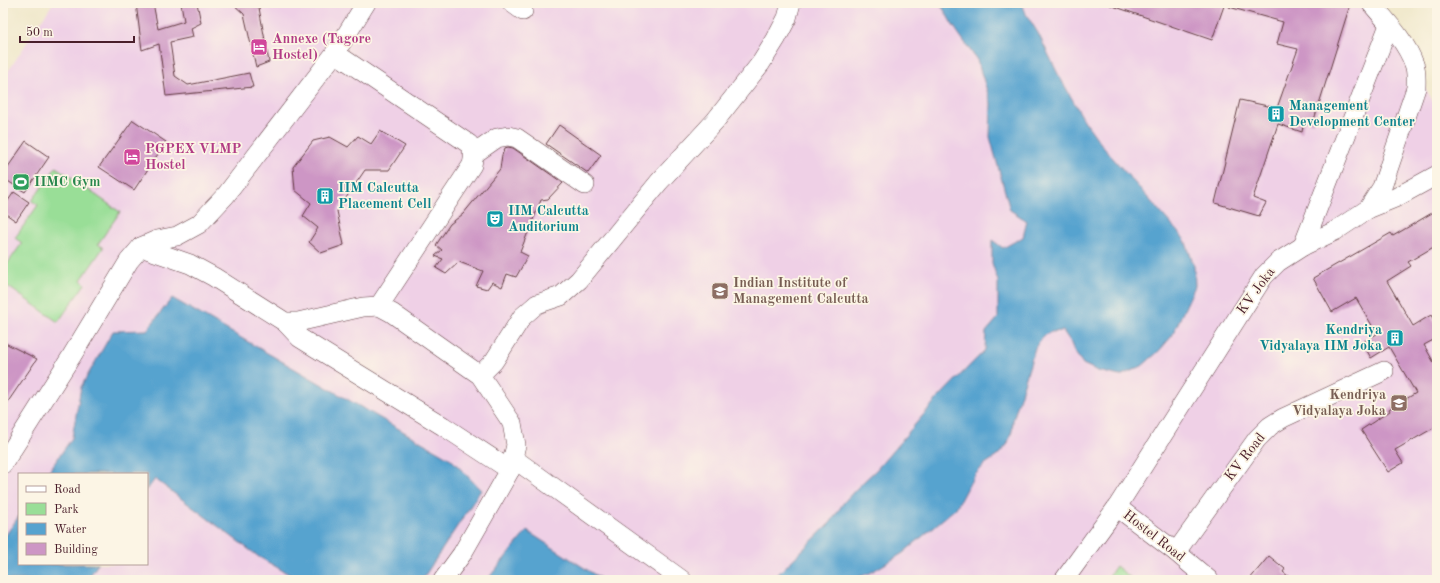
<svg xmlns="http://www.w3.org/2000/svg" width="1440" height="583" viewBox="0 0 1440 583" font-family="'Old Standard TT',serif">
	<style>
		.built { fill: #efd0e6; fill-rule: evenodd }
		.green { fill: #99de97; stroke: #727e61 }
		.water { fill: #56a3cf; stroke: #50617d }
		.building { fill: #cd96c5 }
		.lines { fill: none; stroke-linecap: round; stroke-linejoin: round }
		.minor-casing { stroke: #633d43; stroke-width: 20 }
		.minor { stroke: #fff; stroke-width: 19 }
		.labels { text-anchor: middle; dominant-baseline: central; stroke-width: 3.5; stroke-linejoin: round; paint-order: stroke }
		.hotel-label { font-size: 14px; font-weight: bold; fill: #b23c85; stroke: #fcf5e5; text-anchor: start }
		.culture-label { font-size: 14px; font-weight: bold; fill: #0d838f; stroke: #fcf5e5; text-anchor: start }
		.leisure-label { font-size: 14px; font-weight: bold; fill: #27864d; stroke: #fcf5e5; text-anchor: start }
		.education-label { font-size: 14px; font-weight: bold; fill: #785e54; stroke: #fcf5e5; text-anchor: start }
		.street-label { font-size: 14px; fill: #4a1f2b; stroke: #fcf5e5 }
	</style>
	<rect width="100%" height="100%" fill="#fcf5e5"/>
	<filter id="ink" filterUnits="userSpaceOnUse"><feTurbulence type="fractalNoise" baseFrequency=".025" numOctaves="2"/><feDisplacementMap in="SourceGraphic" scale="8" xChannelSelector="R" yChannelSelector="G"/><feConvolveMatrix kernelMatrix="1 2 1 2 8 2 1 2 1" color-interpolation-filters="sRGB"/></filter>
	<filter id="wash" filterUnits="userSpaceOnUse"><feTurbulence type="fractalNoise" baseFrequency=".012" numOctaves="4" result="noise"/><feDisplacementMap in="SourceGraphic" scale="16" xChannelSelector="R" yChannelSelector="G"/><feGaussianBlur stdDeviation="0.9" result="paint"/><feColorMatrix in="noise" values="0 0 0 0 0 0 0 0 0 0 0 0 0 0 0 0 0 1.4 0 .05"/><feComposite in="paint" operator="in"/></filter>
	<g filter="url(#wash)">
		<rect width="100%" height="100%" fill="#f0e8cb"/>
		<path class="built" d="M53 3H1375L1437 108V580H3V79ZM19 474H147V564H19Z"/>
		<g class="green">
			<path d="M56 167 120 212 98 244 103 248 81 280 85 284 58 322 3 283V270L22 243 15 238 38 205 32 201Z"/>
			<path d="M1116 566 1133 580H1106Z"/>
		</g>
		<g class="water">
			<path d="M940 3H1022L1026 14 1038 33 1058 74 1084 120 1104 148 1185 240 1194 266 1195 286 1172 336 1159 351 1142 366 1120 376 1098 371 1083 364 1074 351 1070 341 1063 331 1051 332 1042 337 1035 348 1013 420 1012 431 1007 445 997 456 985 464 975 475 966 489 956 508 903 553 870 573 850 580H772L831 522 844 502 859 486 877 469 936 400 985 350 986 332 998 318V281L992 263V240L1003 248 1023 237 1027 221 1010 210 990 137 991 103 977 60 952 24Z"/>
			<path d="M172 298 451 459 481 490 422 580H299L259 557 155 479 147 490V474H47L72 438 81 387 113 331 147 330Z"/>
			<path d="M19 516V564H98L87 580H3V539Z"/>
			<path d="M527 531 603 580H487Z"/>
		</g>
		<g id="blocks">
			<g class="building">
				<path d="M136 3H153L158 29 184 21 181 3H197L201 23 191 28 193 37 170 42 175 76 188 85 249 73 253 87 166 96 159 44 142 50Z"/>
				<path d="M232 3H252L259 8 269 62 256 67 244 14Z"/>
				<path d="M1110 3H1225L1212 40 1110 5Z"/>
				<path d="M1229 3H1343L1350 5 1313 123 1304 120 1302 132 1278 124 1253 198 1266 203 1259 216 1215 203 1240 100 1277 108 1298 49 1277 44 1283 22 1229 7Z"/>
				<path d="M133 120 166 142 134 190 99 167Z"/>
				<path d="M559 125 601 155 588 173 546 144Z"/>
				<path d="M380 131 405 146 389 170H365L337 211 344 245 321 253 309 242 318 228 303 216 311 203 295 190 293 167 313 141 330 137 348 147 358 136 371 144Z"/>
				<path d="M26 141 49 157 25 192 3 178V174Z"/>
				<path d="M508 147 513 148 563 183 548 199 541 200 520 252 528 256 516 277 507 274 502 287 492 282 487 289 476 286 483 271 459 262 446 274 436 268 443 259 435 256 442 250 436 245 450 224 463 214 500 169 502 155 505 148Z"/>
				<path d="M14 192 29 202 16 221 3 212V208Z"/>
				<path d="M1437 210V245L1408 262 1411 266 1387 281 1413 326 1431 315 1437 326V338L1424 345 1437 368V426L1395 450 1403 463 1388 472 1361 430 1390 411 1389 409 1416 393 1389 347 1371 358 1362 342 1377 334 1356 298 1332 312 1313 278 1391 233 1393 236Z"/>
				<path d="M3 342 37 359 3 409Z"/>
				<path d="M1269 556 1285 569 1283 572 1293 580H1249Z"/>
			</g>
		</g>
	</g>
	<g filter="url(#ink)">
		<use href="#blocks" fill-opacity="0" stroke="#633d43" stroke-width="1"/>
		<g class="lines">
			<defs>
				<g id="minor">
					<path d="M512 3 523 11"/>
					<path d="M335 53 469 144 474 154 472 165 379 306"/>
					<path d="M474 154 497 138 508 136 517 138 585 185"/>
					<path d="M1368 209 1395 198 1437 175"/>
					<path d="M1303 246 1389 25"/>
					<path d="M141 247 190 264 214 277 285 322H298L363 307 379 306 392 313 480 375 512 423 516 445 510 470 462 554 443 580"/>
					<path d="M285 322 300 338 443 426 510 470"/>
					<path d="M480 375 494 361 522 317 537 304 561 296 579 280 659 182 715 121 761 63 776 39 787 18 791 3"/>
					<path d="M513 458 682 580"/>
					<path d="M3 464 71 357 129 261 141 247 157 240 177 236 199 224 226 195 335 53 366 3"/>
					<path d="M1117 507 1176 552 1209 580"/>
					<path d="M1176 552 1257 439 1270 426 1283 418 1384 371"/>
					<path d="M1064 580 1117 507 1264 276 1278 262 1303 246 1335 231 1368 209 1382 187 1416 88C1416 80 1417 71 1414 64 1406 41 1386 21 1371 3"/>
				</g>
			</defs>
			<use href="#minor" class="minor-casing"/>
			<use href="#minor" class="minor"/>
		</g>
	</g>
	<defs>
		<symbol id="hotel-square" viewBox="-11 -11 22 22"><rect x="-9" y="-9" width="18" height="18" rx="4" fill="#d1479c" stroke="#fcf5e5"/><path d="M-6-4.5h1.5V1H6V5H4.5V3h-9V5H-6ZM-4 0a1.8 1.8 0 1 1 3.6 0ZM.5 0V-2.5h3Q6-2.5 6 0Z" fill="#fff"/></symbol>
		<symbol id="building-square" viewBox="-11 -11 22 22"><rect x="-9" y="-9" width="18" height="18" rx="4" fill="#0f9aa8" stroke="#fcf5e5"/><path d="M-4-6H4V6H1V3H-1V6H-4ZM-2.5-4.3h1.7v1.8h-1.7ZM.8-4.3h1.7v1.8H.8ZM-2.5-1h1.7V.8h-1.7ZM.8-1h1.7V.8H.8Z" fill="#fff"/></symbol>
		<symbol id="stadium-square" viewBox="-11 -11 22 22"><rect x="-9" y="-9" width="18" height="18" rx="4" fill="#2e9e5b" stroke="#fcf5e5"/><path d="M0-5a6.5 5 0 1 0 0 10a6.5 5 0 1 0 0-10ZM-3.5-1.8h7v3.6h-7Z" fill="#fff"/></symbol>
		<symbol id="theatre-square" viewBox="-11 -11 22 22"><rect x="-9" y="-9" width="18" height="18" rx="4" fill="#0f9aa8" stroke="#fcf5e5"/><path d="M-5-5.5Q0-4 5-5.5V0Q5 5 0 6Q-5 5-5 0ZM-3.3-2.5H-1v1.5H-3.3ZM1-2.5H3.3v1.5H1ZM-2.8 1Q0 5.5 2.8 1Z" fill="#fff"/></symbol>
		<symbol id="university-square" viewBox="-11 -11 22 22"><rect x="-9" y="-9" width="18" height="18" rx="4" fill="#8d6e63" stroke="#fcf5e5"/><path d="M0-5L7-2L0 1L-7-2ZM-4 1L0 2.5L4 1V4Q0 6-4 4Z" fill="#fff"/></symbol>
		<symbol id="school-square" viewBox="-11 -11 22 22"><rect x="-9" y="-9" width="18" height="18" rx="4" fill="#8d6e63" stroke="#fcf5e5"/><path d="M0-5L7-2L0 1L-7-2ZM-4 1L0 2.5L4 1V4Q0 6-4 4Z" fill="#fff"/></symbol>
	</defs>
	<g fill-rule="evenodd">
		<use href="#hotel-square" x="249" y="37" width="20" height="20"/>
		<use href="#building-square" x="1266" y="104" width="20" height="20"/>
		<use href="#hotel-square" x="122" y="147" width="20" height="20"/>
		<use href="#stadium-square" x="11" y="172" width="20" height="20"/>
		<use href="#building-square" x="315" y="186" width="20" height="20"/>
		<use href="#theatre-square" x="485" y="209" width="20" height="20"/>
		<use href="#university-square" x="710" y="281" width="20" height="20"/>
		<use href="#building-square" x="1385" y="328" width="20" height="20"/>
		<use href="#school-square" x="1389" y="393" width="20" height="20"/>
	</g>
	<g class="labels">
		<g class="hotel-label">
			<text x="272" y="39">Annexe (Tagore<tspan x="272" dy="16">Hostel)</tspan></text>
			<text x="145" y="149">PGPEX VLMP<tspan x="145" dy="16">Hostel</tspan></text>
		</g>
		<g class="culture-label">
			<text x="1289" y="106">Management<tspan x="1289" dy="16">Development Center</tspan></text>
			<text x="338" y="188">IIM Calcutta<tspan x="338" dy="16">Placement Cell</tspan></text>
			<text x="508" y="211">IIM Calcutta<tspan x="508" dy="16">Auditorium</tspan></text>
			<text x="1382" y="330" text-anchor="end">Kendriya<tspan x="1382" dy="16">Vidyalaya IIM Joka</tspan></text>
		</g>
		<g class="leisure-label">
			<text x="34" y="182">IIMC Gym</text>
		</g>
		<g class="education-label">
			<text x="733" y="283">Indian Institute of<tspan x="733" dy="16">Management Calcutta</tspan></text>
			<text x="1386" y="395" text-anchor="end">Kendriya<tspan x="1386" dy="16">Vidyalaya Joka</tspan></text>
		</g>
		<g class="street-label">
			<text transform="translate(1256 291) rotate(-54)">KV Joka</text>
			<text transform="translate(1245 457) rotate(-52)">KV Road</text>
			<text transform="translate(1154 536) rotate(38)">Hostel Road</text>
		</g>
	</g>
	<rect width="1440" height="583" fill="none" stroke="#fcf5e5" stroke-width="16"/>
	<rect x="18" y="473" width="130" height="92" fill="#fcf5e5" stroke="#b59f9b"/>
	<rect x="26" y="486" width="20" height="6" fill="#ffffff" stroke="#b59f9b"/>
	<text x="54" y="493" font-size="12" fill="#4a1f2b">Road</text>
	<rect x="26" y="503" width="20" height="12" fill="#99de97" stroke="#b59f9b"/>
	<text x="54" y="513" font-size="12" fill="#4a1f2b">Park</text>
	<rect x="26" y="523" width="20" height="12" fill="#56a3cf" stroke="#b59f9b"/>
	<text x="54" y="533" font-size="12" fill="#4a1f2b">Water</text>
	<rect x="26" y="543" width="20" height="12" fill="#cd96c5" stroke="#b59f9b"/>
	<text x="54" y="553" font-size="12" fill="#4a1f2b">Building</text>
	<path d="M20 36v6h114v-6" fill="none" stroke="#4a1f2b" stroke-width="2"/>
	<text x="26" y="36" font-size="12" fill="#4a1f2b" stroke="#fcf5e5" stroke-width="3" paint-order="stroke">50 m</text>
</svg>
